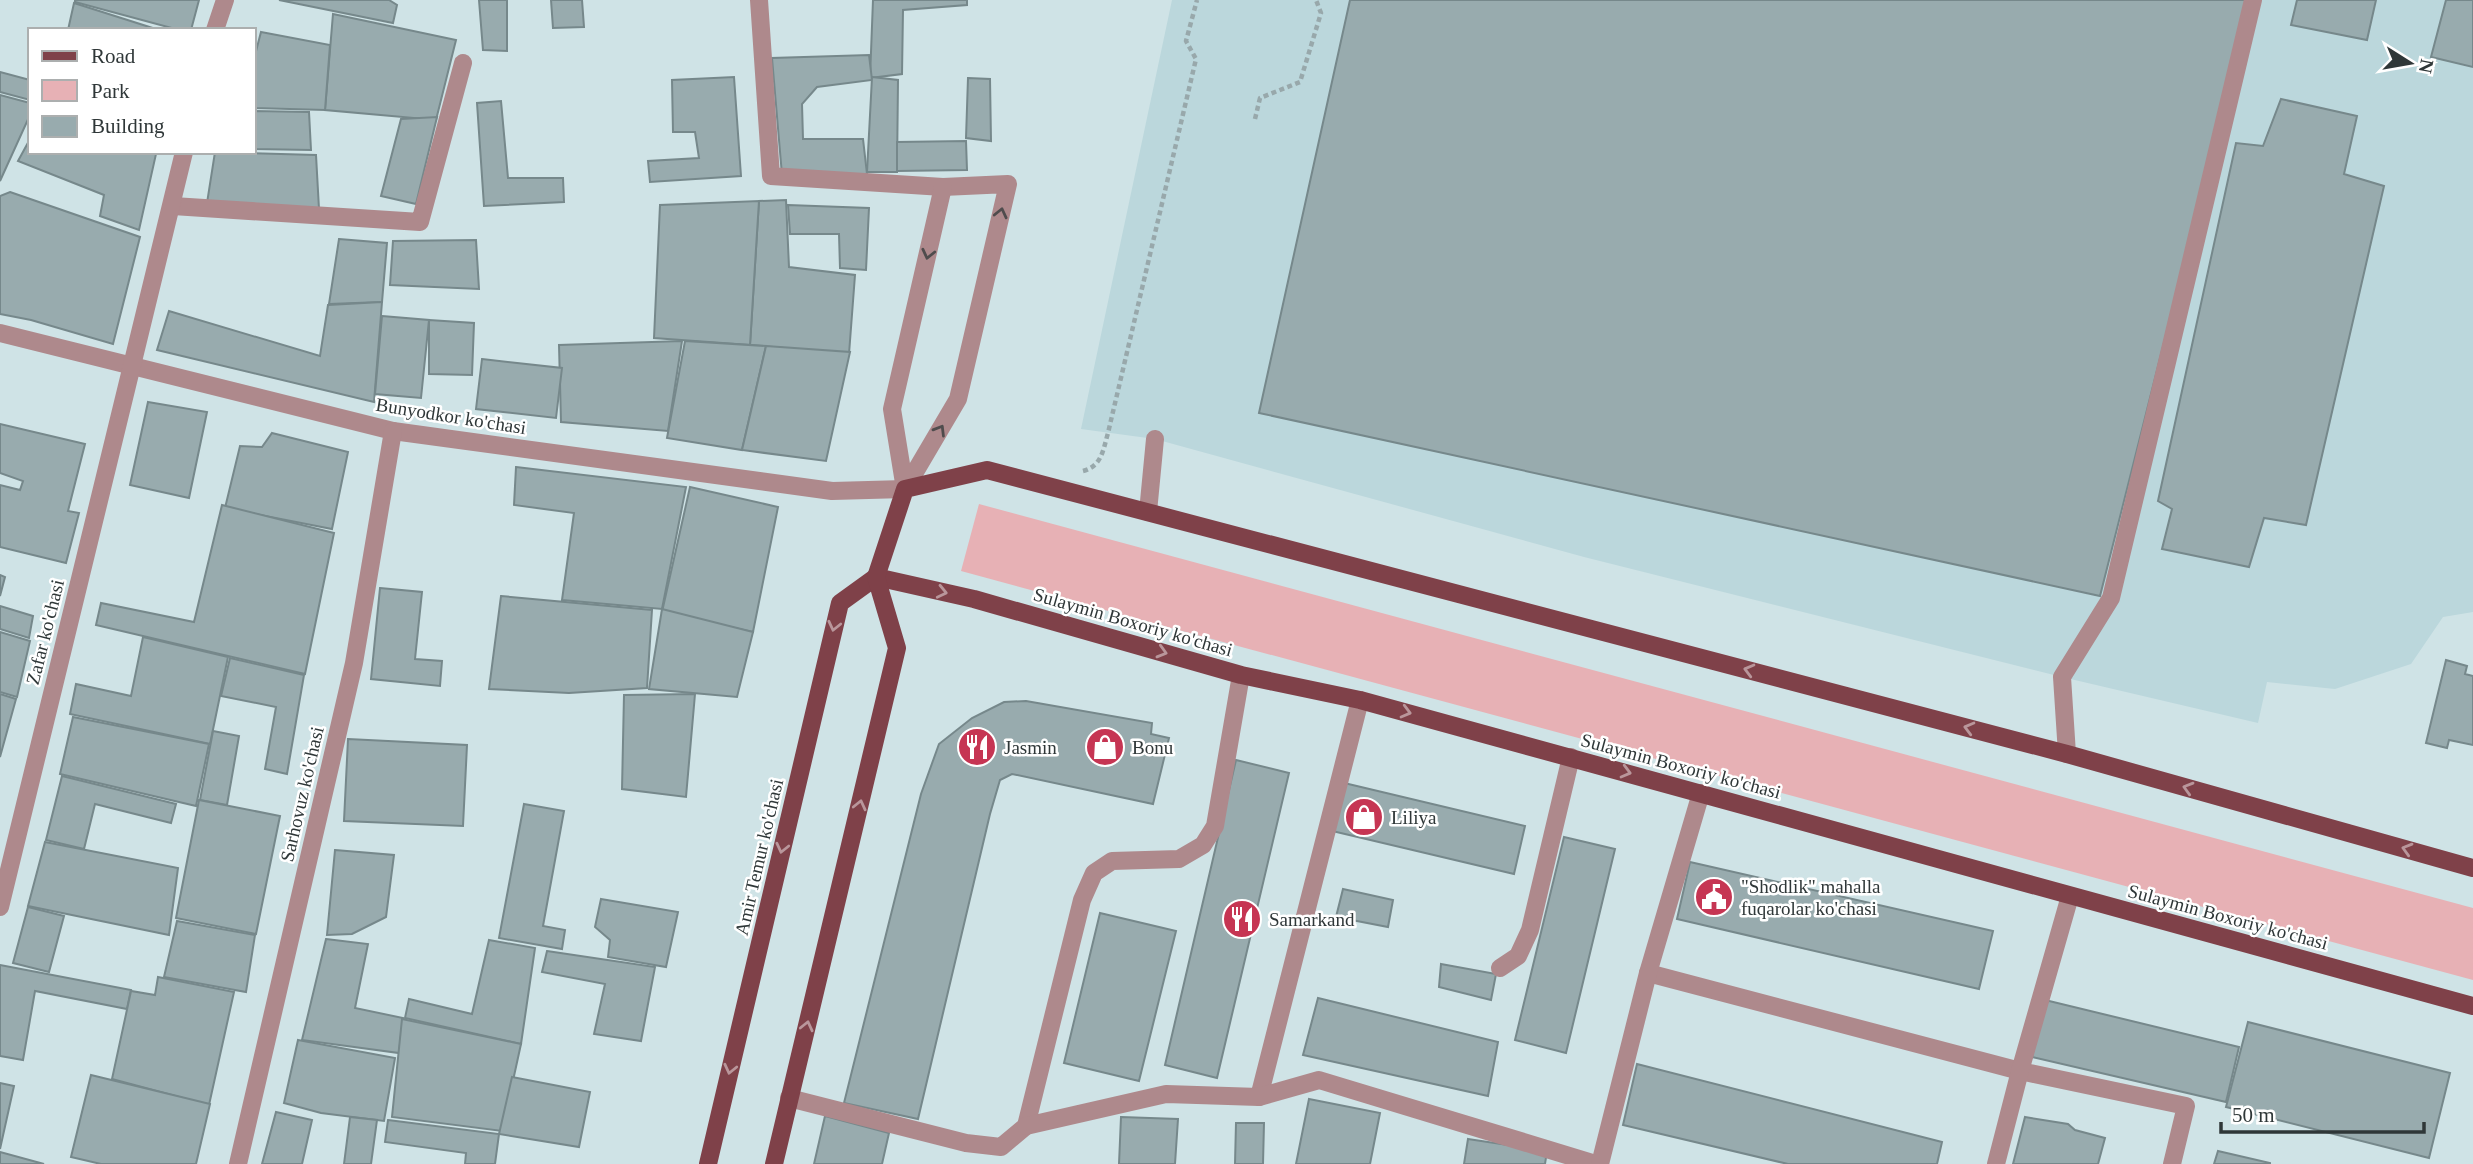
<svg xmlns="http://www.w3.org/2000/svg" width="2473" height="1164" viewBox="0 0 2473 1164" font-family="'Times New Roman',serif">
	<style>
		.built { fill: #bbd7dc }
		.green { fill: #e7b1b5 }
		.building { fill: #98abae; stroke: #76888b; stroke-width: 2 }
		.lines { fill: none; stroke-linecap: round; stroke-linejoin: round }
		.path { stroke: #98a8ab; stroke-width: 4.5; stroke-dasharray: 5 3.5; stroke-linecap: butt }
		.minor { stroke: #ae898c; stroke-width: 18 }
		.major { stroke: #7f4149; stroke-width: 18 }
		.oneway { stroke: #4f4c4d }
		.oneway2 { stroke: #b9969b }
		.labels { text-anchor: middle; dominant-baseline: central; stroke-width: 5; stroke-linejoin: round; paint-order: stroke }
		.street-label { font-size: 19px; fill: #2f3738; stroke: #fff }
		.poi-label { font-size: 19px; fill: #2f3738; stroke: #fff; text-anchor: start }
	</style>
	<rect width="100%" height="100%" fill="#cfe3e6"/>
	<path class="built" d="M1172 0H2473V612L2443 617 2411 664 2335 689 2267 682 2258 723 2062 677 1584 557 1155 439 1081 429Z"/>
	<path class="green" d="M979 504 2473 908V980L961 571Z"/>
	<g class="building">
		<path d="M75 0H199L191 30H179L75 2Z"/>
		<path d="M279 0H389L397 5 393 23Z"/>
		<path d="M479 0H507V51L483 50Z"/>
		<path d="M551 0H582L584 27 553 28Z"/>
		<path d="M873 0H967V5L903 10 902 74 870 78Z"/>
		<path d="M1350 0H2247L2198 208 2100 596 1259 413Z"/>
		<path d="M2297 0H2376L2367 40 2291 25Z"/>
		<path d="M2446 0H2473V67L2431 57Z"/>
		<path d="M74 3 159 30H68Z"/>
		<path d="M333 14 456 40 436 120 325 110Z"/>
		<path d="M261 32 330 45 325 110 254 108V59Z"/>
		<path d="M869 55 872 80 817 87 802 104 803 139H863L867 174 782 175 772 58Z"/>
		<path d="M0 72 30 80V100L0 92Z"/>
		<path d="M734 77 741 176 650 182 648 161 699 158 695 132H673L672 80Z"/>
		<path d="M872 77 898 80 897 172H867Z"/>
		<path d="M968 78 990 79 991 141 966 138Z"/>
		<path d="M0 95 30 103V115L0 181Z"/>
		<path d="M2281 99 2357 116 2344 174 2384 186 2306 525 2264 518 2249 567 2162 549 2172 509 2158 501 2236 143 2263 146Z"/>
		<path d="M501 101 508 178H563L564 202 484 206 477 103Z"/>
		<path d="M254 111 309 112 311 150 254 149Z"/>
		<path d="M437 117 416 204 381 196 401 119Z"/>
		<path d="M30 139V152H150L156 154 139 230 100 216 104 195 18 161Z"/>
		<path d="M966 141 967 170 897 171V142Z"/>
		<path d="M215 152 316 155 319 209 207 203Z"/>
		<path d="M10 192 140 237 113 344 31 320 0 314V196Z"/>
		<path d="M786 200 789 267 855 275 849 354 750 345 759 201Z"/>
		<path d="M759 201 750 345 654 338 660 205Z"/>
		<path d="M788 205 869 208 866 270 840 268 839 234H790Z"/>
		<path d="M339 239 387 243 382 302 329 304Z"/>
		<path d="M476 240 479 289 390 285 393 241Z"/>
		<path d="M382 302 374 402 157 350 169 311 320 356 328 305Z"/>
		<path d="M382 316 429 320 421 398 375 394Z"/>
		<path d="M429 320 474 323 472 375 429 374Z"/>
		<path d="M682 341 668 431 561 422 559 345Z"/>
		<path d="M685 341 766 346 742 450 667 438Z"/>
		<path d="M766 346 850 352 826 461 742 450Z"/>
		<path d="M482 359 562 368 556 418 476 409Z"/>
		<path d="M148 402 207 412 189 498 130 485Z"/>
		<path d="M0 424 85 444 68 511 79 513 66 563 0 547V485L20 490 23 481 0 473Z"/>
		<path d="M272 433 348 452 332 529 225 508 240 446 262 447Z"/>
		<path d="M516 467 686 487 662 609 562 600 574 513 514 505Z"/>
		<path d="M690 487 778 507 753 632 662 612Z"/>
		<path d="M222 505 334 533 305 674 96 625 101 603 194 622Z"/>
		<path d="M0 575 5 577 0 596Z"/>
		<path d="M380 588 422 592 415 659 442 661 440 686 371 679Z"/>
		<path d="M501 596 652 610 647 688 569 693 489 689Z"/>
		<path d="M0 606 33 616 29 638 0 629Z"/>
		<path d="M662 609 753 632 737 697 649 689Z"/>
		<path d="M0 632 30 641 17 697 0 692Z"/>
		<path d="M143 637 228 657 210 744 70 714 76 684 131 696Z"/>
		<path d="M230 658 304 675 287 774 265 769 276 707 221 696Z"/>
		<path d="M2446 660 2467 666 2465 674 2473 676V745L2449 740 2447 748 2426 743Z"/>
		<path d="M0 694 16 699 0 757Z"/>
		<path d="M695 694 686 797 622 789 624 695Z"/>
		<path d="M1026 701 1152 723 1151 734 1169 738 1153 804 1012 774 1000 780 990 814 918 1119 844 1103 921 794 939 744 972 718 1004 702Z"/>
		<path d="M73 717 209 744 196 806 60 774Z"/>
		<path d="M213 731 239 736 227 805 200 800Z"/>
		<path d="M348 739 467 745 463 826 344 821Z"/>
		<path d="M1236 760 1289 773 1217 1078 1165 1065Z"/>
		<path d="M62 776 176 804 171 823 95 804 84 849 46 840Z"/>
		<path d="M1340 782 1525 826 1514 874 1328 830Z"/>
		<path d="M199 800 280 816 256 934 176 918Z"/>
		<path d="M524 804 564 811 543 926 565 930 562 949 499 938Z"/>
		<path d="M1564 837 1615 849 1566 1053 1515 1040Z"/>
		<path d="M45 842 178 868 169 935 28 906Z"/>
		<path d="M335 850 394 855 386 917 352 934 327 935Z"/>
		<path d="M1690 862 1993 931 1979 989 1677 919Z"/>
		<path d="M1343 889 1393 900 1388 927 1336 917Z"/>
		<path d="M601 899 678 912 666 967 608 957 610 940 595 927Z"/>
		<path d="M28 907 64 916 49 972 13 963Z"/>
		<path d="M1100 913 1176 931 1139 1081 1064 1063Z"/>
		<path d="M177 921 255 935 246 992 164 977Z"/>
		<path d="M326 939 368 944 355 1008 403 1018 399 1053 302 1040Z"/>
		<path d="M489 940 535 948 521 1044 405 1018 409 999 472 1014Z"/>
		<path d="M547 951 655 967 641 1041 594 1034 605 984 542 972Z"/>
		<path d="M1441 964 1496 974 1491 1000 1439 987Z"/>
		<path d="M0 965 131 990 127 1009 35 991 23 1060 0 1056Z"/>
		<path d="M158 977 234 992 209 1105 112 1079 131 991 155 995Z"/>
		<path d="M1318 998 1498 1042 1488 1096 1303 1055Z"/>
		<path d="M2045 1000 2239 1047 2226 1102 2032 1057Z"/>
		<path d="M402 1019 521 1044 502 1131 392 1117Z"/>
		<path d="M2248 1022 2450 1073 2429 1158 2226 1107Z"/>
		<path d="M298 1040 395 1058 384 1121 321 1113 284 1103Z"/>
		<path d="M1637 1064 1942 1142 1937 1164H1788L1623 1125Z"/>
		<path d="M91 1075 210 1104 196 1164H101L71 1157Z"/>
		<path d="M512 1077 590 1092 579 1147 499 1134Z"/>
		<path d="M0 1083 14 1086 0 1149Z"/>
		<path d="M1309 1099 1380 1113 1370 1164H1296Z"/>
		<path d="M276 1112 312 1120 302 1164H262Z"/>
		<path d="M825 1116 889 1133 882 1164H814Z"/>
		<path d="M350 1117 377 1120 371 1164H344Z"/>
		<path d="M1121 1117 1178 1119 1175 1164H1119Z"/>
		<path d="M2025 1117 2068 1124 2075 1130 2105 1138 2098 1164H2013Z"/>
		<path d="M388 1120 499 1134 495 1164H465L466 1153 385 1142Z"/>
		<path d="M1236 1123H1264L1263 1164H1235Z"/>
		<path d="M1468 1139 1547 1151 1545 1164H1464Z"/>
		<path d="M2218 1151 2270 1163V1164H2214Z"/>
		<path d="M0 1152 44 1164H0Z"/>
	</g>
	<g class="lines">
		<g class="path">
			<path d="M1255 119 1260 98 1300 82 1321 13 1316 0"/>
			<path d="M1083 471C1102 466 1103 450 1108 433L1196 59 1186 41 1197 0"/>
		</g>
		<g class="minor">
			<path d="M759 0 771 176 943 187 1008 184 958 399 905 489"/>
			<path d="M215 30 225 0"/>
			<path d="M173 206 420 222 463 63"/>
			<path d="M0 333 393 431 832 491 905 489"/>
			<path d="M905 489 892 409 943 187"/>
			<path d="M1148 512 1155 439"/>
			<path d="M2067 754 2062 677 2111 598 2253 0"/>
			<path d="M0 907 184 152"/>
			<path d="M1500 968 1518 956 1530 930 1571 757"/>
			<path d="M1648 973 2020 1071 2186 1106 2172 1164"/>
			<path d="M1259 1097 1360 700"/>
			<path d="M789 1098 966 1143 1001 1147 1026 1126 1082 900 1094 873 1112 861 1179 859 1203 845 1215 826 1241 675"/>
			<path d="M1026 1126 1166 1094 1259 1097 1319 1080 1596 1164"/>
			<path d="M238 1164 354 663 393 431"/>
			<path d="M1600 1164 1648 973 1701 793"/>
			<path d="M1996 1164 2020 1071 2070 896"/>
		</g>
		<g class="major">
			<path d="M876 577 974 599 1241 675 1360 700 2473 1006"/>
			<path d="M708 1164 840 603 876 577"/>
			<path d="M774 1164 897 648 876 577 905 489 987 470 2067 754 2473 868"/>
		</g>
	</g>
	<defs><path id="oneway-chevron" d="M-2-3.5L2.5 0L-2 3.5" fill="none" stroke-width="1.6" stroke-linecap="round" stroke-linejoin="round" transform="scale(1.75)"/></defs>
	<g class="oneway">
		<use href="#oneway-chevron" transform="translate(1001 213) rotate(-77)"/>
		<use href="#oneway-chevron" transform="translate(928 254) rotate(103)"/>
		<use href="#oneway-chevron" transform="translate(940 430) rotate(-59)"/>
	</g>
	<g class="oneway2">
		<use href="#oneway-chevron" transform="translate(942 592) rotate(13)"/>
		<use href="#oneway-chevron" transform="translate(834 626) rotate(103)"/>
		<use href="#oneway-chevron" transform="translate(1162 652) rotate(16)"/>
		<use href="#oneway-chevron" transform="translate(1749 670) rotate(-165)"/>
		<use href="#oneway-chevron" transform="translate(1406 712) rotate(15)"/>
		<use href="#oneway-chevron" transform="translate(1969 728) rotate(-165)"/>
		<use href="#oneway-chevron" transform="translate(1626 772) rotate(15)"/>
		<use href="#oneway-chevron" transform="translate(2188 788) rotate(-164)"/>
		<use href="#oneway-chevron" transform="translate(860 805) rotate(-77)"/>
		<use href="#oneway-chevron" transform="translate(782 848) rotate(103)"/>
		<use href="#oneway-chevron" transform="translate(2407 849) rotate(-164)"/>
		<use href="#oneway-chevron" transform="translate(807 1026) rotate(-77)"/>
		<use href="#oneway-chevron" transform="translate(730 1069) rotate(103)"/>
	</g>
	<defs>
		<symbol id="restaurant-disc" viewBox="-11 -11 22 22"><circle r="9.5" fill="#c63553" stroke="#fff"/><path d="M-5-6h1v4h1v-4h1v4h1v-4h1v5L-1.5 .5V6h-2V.5L-5-1ZM5-6V6H3V1.5H1.5Q1.5-4 5-6Z" fill="#fff"/></symbol>
		<symbol id="shop-disc" viewBox="-11 -11 22 22"><circle r="9.5" fill="#c63553" stroke="#fff"/><path d="M-5-2.5h2.3a2.7 3.5 0 0 1 5.4 0H5L5.5 6h-11ZM-1.5-2.5h3a1.5 2.3 0 0 0-3 0Z" fill="#fff"/></symbol>
		<symbol id="civic-disc" viewBox="-11 -11 22 22"><circle r="9.5" fill="#c63553" stroke="#fff"/><path d="M-.6-6.5H3V-4.5H.6V-3L4-1V1h2V6H-6V1h2V-1L-.6-3ZM-1.2 2.5V6h2.4V2.5Z" fill="#fff"/></symbol>
	</defs>
	<g fill-rule="evenodd">
		<use href="#restaurant-disc" x="955" y="725" width="44" height="44"/>
		<use href="#shop-disc" x="1083" y="725" width="44" height="44"/>
		<use href="#shop-disc" x="1342" y="795" width="44" height="44"/>
		<use href="#civic-disc" x="1692" y="875" width="44" height="44"/>
		<use href="#restaurant-disc" x="1220" y="897" width="44" height="44"/>
	</g>
	<g class="labels">
		<g class="street-label">
			<text transform="translate(451 416) rotate(9)">Bunyodkor ko'chasi</text>
			<text transform="translate(1133 622) rotate(16)">Sulaymin Boxoriy ko'chasi</text>
			<text transform="translate(45 632) rotate(-76)">Zafar ko'chasi</text>
			<text transform="translate(1681 766) rotate(15)">Sulaymin Boxoriy ko'chasi</text>
			<text transform="translate(302 794) rotate(-77)">Sarhovuz ko'chasi</text>
			<text transform="translate(759 857) rotate(-77)">Amir Temur ko'chasi</text>
			<text transform="translate(2228 917) rotate(15)">Sulaymin Boxoriy ko'chasi</text>
		</g>
		<g class="poi-label">
			<text x="1004" y="747">Jasmin</text>
			<text x="1132" y="747">Bonu</text>
			<text x="1391" y="817">Liliya</text>
			<text x="1741" y="886">"Shodlik" mahalla<tspan x="1741" dy="22">fuqarolar ko'chasi</tspan></text>
			<text x="1269" y="919">Samarkand</text>
		</g>
	</g>
	<rect x="28" y="28" width="228" height="126" fill="#ffffff" stroke="#acafaf" stroke-width="2"/>
	<rect x="42" y="51" width="35" height="10" fill="#7f4149" stroke="#acafaf" stroke-width="2"/>
	<text x="91" y="63" font-size="21" fill="#2f3738">Road</text>
	<rect x="42" y="80" width="35" height="21" fill="#e7b1b5" stroke="#acafaf" stroke-width="2"/>
	<text x="91" y="98" font-size="21" fill="#2f3738">Park</text>
	<rect x="42" y="116" width="35" height="21" fill="#98abae" stroke="#acafaf" stroke-width="2"/>
	<text x="91" y="133" font-size="21" fill="#2f3738">Building</text>
	<g transform="translate(2410 63) rotate(101)" stroke="#ffffff" stroke-width="5" paint-order="stroke">
	<path d="M0-5L12 26L0 18L-12 26Z" fill="#2f3738"/>
	<text y="-10" font-size="19" font-weight="bold" text-anchor="middle" fill="#2f3738">N</text>
	</g>
	<path d="M2221 1122v10h203v-10" fill="none" stroke="#2f3738" stroke-width="3.5"/>
	<text x="2232" y="1122" font-size="21" fill="#2f3738" stroke="#ffffff" stroke-width="5" paint-order="stroke">50 m</text>
</svg>
